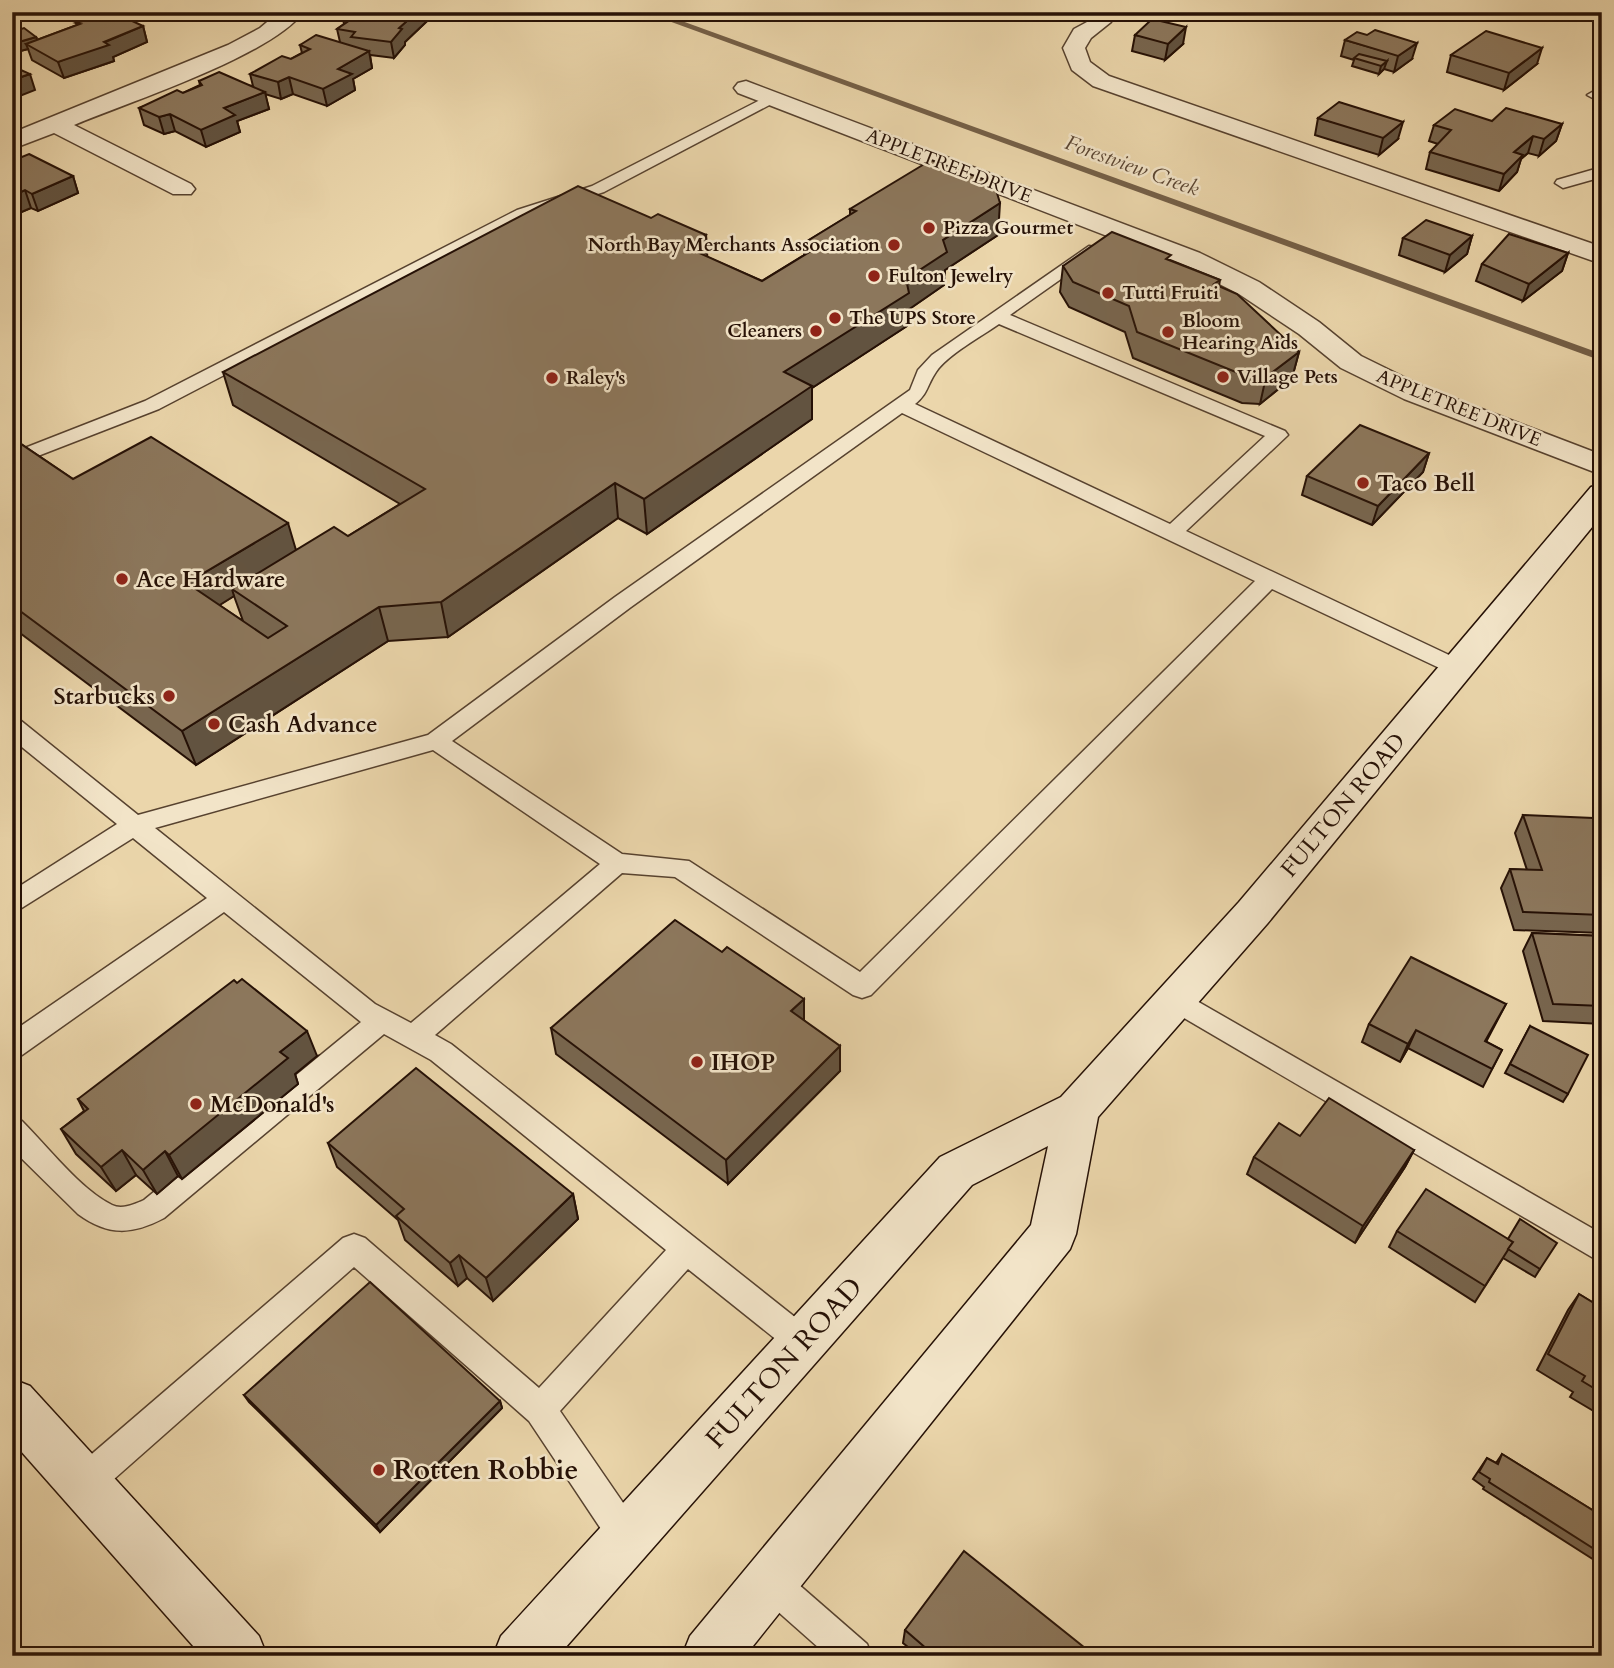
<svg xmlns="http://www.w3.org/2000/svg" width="1614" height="1668" viewBox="0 0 1614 1668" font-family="Cardo,serif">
  <rect width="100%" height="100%" fill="#ebd6ab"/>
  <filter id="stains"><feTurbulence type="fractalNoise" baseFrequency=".00286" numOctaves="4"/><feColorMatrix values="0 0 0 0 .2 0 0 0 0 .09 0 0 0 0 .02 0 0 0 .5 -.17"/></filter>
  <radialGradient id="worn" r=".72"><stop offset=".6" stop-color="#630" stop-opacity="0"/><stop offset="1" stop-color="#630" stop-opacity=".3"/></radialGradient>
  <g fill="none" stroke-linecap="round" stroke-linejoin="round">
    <!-- stream -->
    <path fill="#745f47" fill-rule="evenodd" d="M644 12H657L1602 354V361Z"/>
    <!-- lane casing -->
    <g stroke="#57422f" stroke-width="3">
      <g id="lane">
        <path d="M1594 91 1602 93V103L1587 95Z"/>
        <path d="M772 94 777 95V101L604 192 529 216 159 409 12 466V453L145 401 517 210 592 186Z"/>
        <path d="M1602 167V177L1563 188 1555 183 1557 180Z"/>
        <path d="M1089 246 1095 247 1097 251 1095 255 1010 315 1285 431 1288 435 1186 531 1466 663 1469 668 1466 673H1450L1272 589 871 995 862 998 853 995 675 877 622 873 435 1035 451 1044 815 1333 820 1343 815 1353 804 1358 793 1353 688 1269 560 1411 639 1526 644 1538 639 1550 627 1555 615 1550 529 1421 354 1267 96 1495 84 1499 72 1495 68 1483 72 1471 343 1238 354 1234 365 1238 539 1388 666 1250 431 1060 384 1034 164 1218C132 1235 108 1236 78 1214L12 1149V1118L22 1121C47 1146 81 1190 112 1205 122 1210 135 1204 144 1200L361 1022 224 912 22 1055 12 1058V1032L207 898 133 838 12 914V891L117 824 12 739V718L20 720 138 815 428 735 615 597 910 390 918 370 932 355ZM999 324 1265 436 1170 524 915 404C928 394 927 385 936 372 947 355 982 336 999 324ZM902 413 1255 581 860 972 689 861 622 854 452 741 631 607ZM433 750 600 864 411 1023 375 1004 155 828Z"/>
        <path d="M1176 989 1602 1234V1263L1167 1008 1163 1000 1167 992Z"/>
        <path d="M770 1565 782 1570 867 1644 872 1656H828L758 1594 753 1582 758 1570Z"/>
      </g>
    </g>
    <!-- street casing -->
    <g stroke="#57422f" stroke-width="3">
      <g id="street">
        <path d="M279 12H303C273 55 127 103 74 125L191 184 195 189 191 194H173L54 133 12 149V133L228 45 260 28Z"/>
        <path d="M1579 12H1602V22L1582 17Z"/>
        <path d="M1100 15 1111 22 1091 38 1085 48 1090 62 1109 76 1602 247V264L1093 86 1072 70 1063 48 1074 29Z"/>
        <path d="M746 81 1200 253 1259 282 1319 322 1361 356 1424 387 1602 455V475L1404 399 1341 368 1299 334 1239 294 1182 265 738 93 734 88 738 83Z"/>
      </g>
    </g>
    <!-- secondary casing -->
    <g stroke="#261106" stroke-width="3">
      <g id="secondary">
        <path d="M1602 484V515L1267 924 1098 1117 1076 1234 1070 1249 745 1656H682L690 1636 1031 1225 1048 1146 972 1185 558 1656H493L501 1636 940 1157 1061 1097 1239 902 1591 487Z"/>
        <path d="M12 1379 30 1386 259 1636 267 1656H202L12 1441Z"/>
      </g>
    </g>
    <!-- lane -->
    <use href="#lane" fill="#f2e4c8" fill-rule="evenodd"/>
    <!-- street -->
    <use href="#street" fill="#f2e4c8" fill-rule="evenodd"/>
    <!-- secondary -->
    <use href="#secondary" fill="#f2e4c8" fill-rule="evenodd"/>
  </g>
  <!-- wall -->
  <g fill="#78664f" stroke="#261106" stroke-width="2" fill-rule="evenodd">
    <path d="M342 12H426L427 21 405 42V45L394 58 370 55 372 68 353 79 355 90 327 106 293 94 281 99 265 94 269 109 237 121 240 132 206 147 175 131 164 134 144 125 139 108 183 93 200 85 199 81 253 86 250 74 291 59 302 53 300 45 340 42 337 29 344 24Z"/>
    <path d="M76 23 143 26 147 42 113 57 114 61 64 78 32 60 28 49 12 53V32L36 37 37 40 77 25Z"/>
    <path d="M1135 35 1183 44 1165 60 1132 51Z"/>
    <path d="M1345 40 1412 59 1394 72 1384 69 1379 74 1352 66 1354 60 1341 56Z"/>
    <path d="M1451 55 1537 64 1504 90 1447 72Z"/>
    <path d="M1318 118 1398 139 1379 155 1315 135Z"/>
    <path d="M1492 121 1562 124 1556 141 1539 156 1528 153 1521 159 1517 172 1499 191 1426 169 1430 152 1438 144 1429 141 1434 125Z"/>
    <path d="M12 161 73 176 78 193 38 211 31 208 12 216Z"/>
    <path d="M850 209 998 235 945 270 944 285 908 310 907 326 812 388V419L647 534 618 518 448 637 388 641 196 765 12 627V438L73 479 296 550 348 536 400 504 233 405 223 372 651 218 706 235 707 257 762 281 804 255V243L850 215ZM234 596 243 621 219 605Z"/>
    <path d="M1472 236 1467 254 1445 272 1399 255 1403 238Z"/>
    <path d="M1568 253 1562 271 1523 301 1476 281 1482 264Z"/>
    <path d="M1170 260 1220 280 1219 286 1299 352 1292 378 1260 404 1242 403 1133 358 1125 332 1069 307 1060 292 1063 266Z"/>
    <path d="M1429 453 1423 472 1372 525 1302 495 1307 476Z"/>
    <path d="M1602 707V745L1593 726Z"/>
    <path d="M1523 815 1602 841V933L1514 930 1501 888 1510 869 1527 870 1515 833Z"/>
    <path d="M1532 933 1602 936V1024L1543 1021 1523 951Z"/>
    <path d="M1506 1004 1486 1042 1502 1050 1483 1087 1408 1048 1400 1062 1362 1042 1369 1024Z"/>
    <path d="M804 1020 840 1071 728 1184 556 1054 551 1028Z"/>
    <path d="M1530 1026 1568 1094 1563 1102 1505 1073Z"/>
    <path d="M317 1056 295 1074 298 1084 182 1179 178 1176 157 1194 136 1175 116 1191 76 1154 61 1129 84 1111 78 1099Z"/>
    <path d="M328 1143 573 1194 578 1219 493 1301 467 1278 458 1286 405 1240 398 1220 337 1167Z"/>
    <path d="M1414 1150 1405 1167 1355 1243 1247 1174 1254 1157Z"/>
    <path d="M1397 1231 1508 1239 1540 1269 1535 1277 1503 1258 1475 1302 1389 1247Z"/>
    <path d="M1579 1294 1602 1308V1416L1570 1397 1573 1392 1537 1370 1568 1310Z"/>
    <path d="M244 1395 500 1401 502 1408 380 1532 249 1402Z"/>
    <path d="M1502 1454 1602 1516V1565L1483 1489 1484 1487 1473 1479 1487 1458 1496 1463Z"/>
    <path d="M905 1630 1095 1656H919L903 1643Z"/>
  </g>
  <!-- shaded-wall -->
  <g fill="#625340" stroke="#261106" stroke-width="2">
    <path d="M417 12H426L427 21 405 42V45L394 58 391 42 399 28Z"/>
    <path d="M143 26 147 42 113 57 114 61 64 78 58 62Z"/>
    <path d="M1186 27 1183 44 1165 60 1168 44Z"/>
    <path d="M36 37 39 45 26 44 28 49 13 53 12 44Z"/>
    <path d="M1417 43 1412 59 1394 72 1398 56Z"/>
    <path d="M1542 48 1537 64 1504 90 1509 73Z"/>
    <path d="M369 51 372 68 353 79 355 90 327 106 323 89 338 69Z"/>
    <path d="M1387 61 1384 69 1379 74 1381 66Z"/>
    <path d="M30 74 35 90 12 99V80Z"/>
    <path d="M289 77 293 94 281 99 278 82Z"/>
    <path d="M265 92 269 109 237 121 240 132 206 147 201 130 224 108Z"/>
    <path d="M170 114 175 131 164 134 159 117Z"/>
    <path d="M1403 122 1398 139 1379 155 1383 138Z"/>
    <path d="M1562 124 1556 141 1539 156 1544 139Z"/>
    <path d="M1533 136 1528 153 1521 159 1517 172 1499 191 1504 174 1514 152Z"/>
    <path d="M73 176 78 193 38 211 32 194Z"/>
    <path d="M25 190 31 208 12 216V196Z"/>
    <path d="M1000 203 998 235 945 270 944 285 908 310 907 326 812 388V419L647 534 644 499 784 372 906 279 943 240Z"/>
    <path d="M706 235 708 268 686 247Z"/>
    <path d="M1472 236 1467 254 1445 272 1450 255Z"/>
    <path d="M1568 253 1562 271 1523 301 1529 284Z"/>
    <path d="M1299 352 1292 378 1260 404 1266 377Z"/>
    <path d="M1429 453 1423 472 1372 525 1378 506Z"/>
    <path d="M615 483 618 518 448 637 441 602Z"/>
    <path d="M288 523 298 557 232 589 234 596 199 618 187 583Z"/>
    <path d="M379 607 388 641 196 765 182 731Z"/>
    <path d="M804 999V1025L791 1011Z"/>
    <path d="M1416 1030 1408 1048 1400 1062 1408 1044Z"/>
    <path d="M307 1031 317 1056 295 1074 298 1084 182 1179 169 1155 280 1052Z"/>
    <path d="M840 1046V1071L728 1184 726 1160Z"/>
    <path d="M122 1150 136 1175 116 1191 101 1167Z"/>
    <path d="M1414 1150 1405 1167 1355 1243 1363 1226Z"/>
    <path d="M165 1151 178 1176 157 1194 143 1170Z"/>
    <path d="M573 1194 578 1219 493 1301 486 1278Z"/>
    <path d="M459 1255 467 1278 458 1286 450 1263Z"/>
    <path d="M500 1401 502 1408 380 1532 376 1525Z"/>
  </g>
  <!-- building -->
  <g fill="#8c775c" stroke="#261106" stroke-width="2">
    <path d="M113 12 143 26 104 42 109 45 58 62 26 44 80 24 76 23Z"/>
    <path d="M350 12H417L399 28 402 29 391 42 351 37 355 32 337 29 359 14Z"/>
    <path d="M1152 19 1186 27 1168 44 1135 35Z"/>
    <path d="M24 28 36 37 12 44V32Z"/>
    <path d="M1375 30 1417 43 1398 56 1345 40 1357 32 1367 35Z"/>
    <path d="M1486 31 1542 48 1509 73 1451 55Z"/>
    <path d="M316 35 369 51 338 69 352 74 323 89 289 77 278 82 250 74 282 56 291 59 310 49 300 45Z"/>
    <path d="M1359 54 1387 61 1381 66 1354 58Z"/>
    <path d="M12 66 30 74 12 80Z"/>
    <path d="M219 72 265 92 224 108 235 115 201 130 170 114 159 117 139 108 177 90 183 93 202 85 199 81Z"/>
    <path d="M1339 102 1403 122 1383 138 1318 118Z"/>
    <path d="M1506 108 1562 124 1544 139 1533 136 1514 152 1523 155 1504 174 1430 152 1451 130 1434 125 1455 109 1492 121Z"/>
    <path d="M29 154 73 176 32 194 25 190 12 196V161Z"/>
    <path d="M931 160 994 183 1000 203 943 240 947 252 906 279 909 293 784 372 812 386 644 499 615 483 441 602 379 607 182 731 12 605V438L73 479 151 437 288 523 187 583 268 638 287 626 232 589 334 527 348 536 425 489 223 372 578 186 651 218 658 214 706 235 686 247 762 281 816 248 804 243 856 211 850 209Z"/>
    <path d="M1426 220 1472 236 1450 255 1403 238Z"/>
    <path d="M1112 232 1171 255 1166 259 1220 280 1214 284 1237 294 1299 352 1266 377H1248L1137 332 1129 306 1073 282 1063 266Z"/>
    <path d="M1509 234 1568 253 1529 284 1482 264Z"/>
    <path d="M1360 425 1429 453 1378 506 1307 476Z"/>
    <path d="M1523 815 1593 818 1602 841V915L1523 912 1510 869 1542 870Z"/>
    <path d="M675 920 722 952 727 947 804 999 791 1011 840 1046 726 1160 551 1028Z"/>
    <path d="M1532 933 1602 936V1006L1553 1004Z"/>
    <path d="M1411 957 1506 1004 1485 1041 1502 1050 1492 1069 1416 1030 1408 1044 1369 1024Z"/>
    <path d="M242 979 307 1031 280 1052 288 1058 169 1155 165 1151 143 1170 122 1150 101 1167 61 1129 88 1109 78 1099 234 980 237 983Z"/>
    <path d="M1530 1026 1588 1055 1568 1094 1510 1064Z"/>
    <path d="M416 1068 573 1194 486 1278 459 1255 450 1263 396 1216 404 1209 328 1143Z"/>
    <path d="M1329 1098 1414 1150 1363 1226 1254 1157 1279 1123 1300 1136Z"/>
    <path d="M1426 1189 1513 1242 1485 1286 1397 1231Z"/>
    <path d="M1520 1219 1557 1243 1540 1269 1508 1249 1513 1242 1508 1239Z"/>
    <path d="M370 1282 500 1401 376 1525 244 1395Z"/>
    <path d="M1579 1294 1602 1308V1393L1582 1381 1585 1376 1548 1354Z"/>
    <path d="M1502 1454 1602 1516V1554L1489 1482 1490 1479 1479 1472 1487 1458 1498 1464Z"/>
    <path d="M964 1551 1095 1656H935L905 1630Z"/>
  </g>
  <!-- markers -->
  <g fill="#8f2418" stroke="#f2e4c8" stroke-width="2.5">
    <circle cx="929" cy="228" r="7"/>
    <circle cx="894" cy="245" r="7"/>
    <circle cx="874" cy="276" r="7"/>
    <circle cx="1108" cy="293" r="7"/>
    <circle cx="835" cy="318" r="7"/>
    <circle cx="816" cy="331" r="7"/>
    <circle cx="1168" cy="332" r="7"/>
    <circle cx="1223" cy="377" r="7"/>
    <circle cx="552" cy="378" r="7"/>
    <circle cx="1363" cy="483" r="7"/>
    <circle cx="122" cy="579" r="7"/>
    <circle cx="169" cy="696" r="7"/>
    <circle cx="214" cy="724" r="7"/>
    <circle cx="697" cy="1062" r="7"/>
    <circle cx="196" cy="1104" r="7"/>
    <circle cx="379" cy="1470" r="7"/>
  </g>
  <g text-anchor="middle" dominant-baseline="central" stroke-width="5" stroke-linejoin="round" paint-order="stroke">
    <!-- far-street labels -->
    <g font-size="19" fill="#261106" stroke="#f2e4c8">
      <text transform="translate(949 166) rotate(21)">APPLETREE DRIVE</text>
      <text transform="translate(1459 408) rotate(22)">APPLETREE DRIVE</text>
    </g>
    <!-- far-poi labels -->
    <g font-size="19" font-weight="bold" fill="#261106" stroke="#f2e4c8" text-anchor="start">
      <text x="943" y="228">Pizza Gourmet</text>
      <text x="880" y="245" text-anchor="end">North Bay Merchants Association</text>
      <text x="888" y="276">Fulton Jewelry</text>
      <text x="1122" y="293">Tutti Fruiti</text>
      <text x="849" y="318">The UPS Store</text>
      <text x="1182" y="321">Bloom<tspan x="1182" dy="22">Hearing Aids</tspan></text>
      <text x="802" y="331" text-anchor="end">Cleaners</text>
      <text x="1237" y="377">Village Pets</text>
      <text x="566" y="378">Raley's</text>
    </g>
    <!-- far-water labels -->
    <g font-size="21" font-style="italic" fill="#5a4532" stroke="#f2e4c8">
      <text transform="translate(1132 166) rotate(20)">Forestview Creek</text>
    </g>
    <!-- poi labels -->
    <g font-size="23" font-weight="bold" fill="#261106" stroke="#f2e4c8" text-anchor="start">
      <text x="1377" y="483">Taco Bell</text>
      <text x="136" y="579">Ace Hardware</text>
      <text x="155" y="696" text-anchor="end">Starbucks</text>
      <text x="228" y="724">Cash Advance</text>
      <text x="711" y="1062">IHOP</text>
      <text x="210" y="1104">McDonald's</text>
    </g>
    <!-- street labels -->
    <g font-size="23" fill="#261106" stroke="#f2e4c8">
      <text transform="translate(1343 805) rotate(-50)">FULTON ROAD</text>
    </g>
    <!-- near-street labels -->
    <g font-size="28" fill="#261106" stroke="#f2e4c8">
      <text transform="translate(784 1363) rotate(-48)">FULTON ROAD</text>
    </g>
    <!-- near-poi labels -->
    <g font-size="28" font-weight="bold" fill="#261106" stroke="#f2e4c8" text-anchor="start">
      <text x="393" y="1470">Rotten Robbie</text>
    </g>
  </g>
  <!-- margin -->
  <rect width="1614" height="1668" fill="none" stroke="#ebd6ab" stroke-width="42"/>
  <rect x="14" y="14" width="1586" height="1640" fill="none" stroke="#261106" stroke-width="3.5"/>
  <rect x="21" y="21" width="1572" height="1626" fill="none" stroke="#261106" stroke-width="2"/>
  <rect width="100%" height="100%" filter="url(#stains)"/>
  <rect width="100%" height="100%" fill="url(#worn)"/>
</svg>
